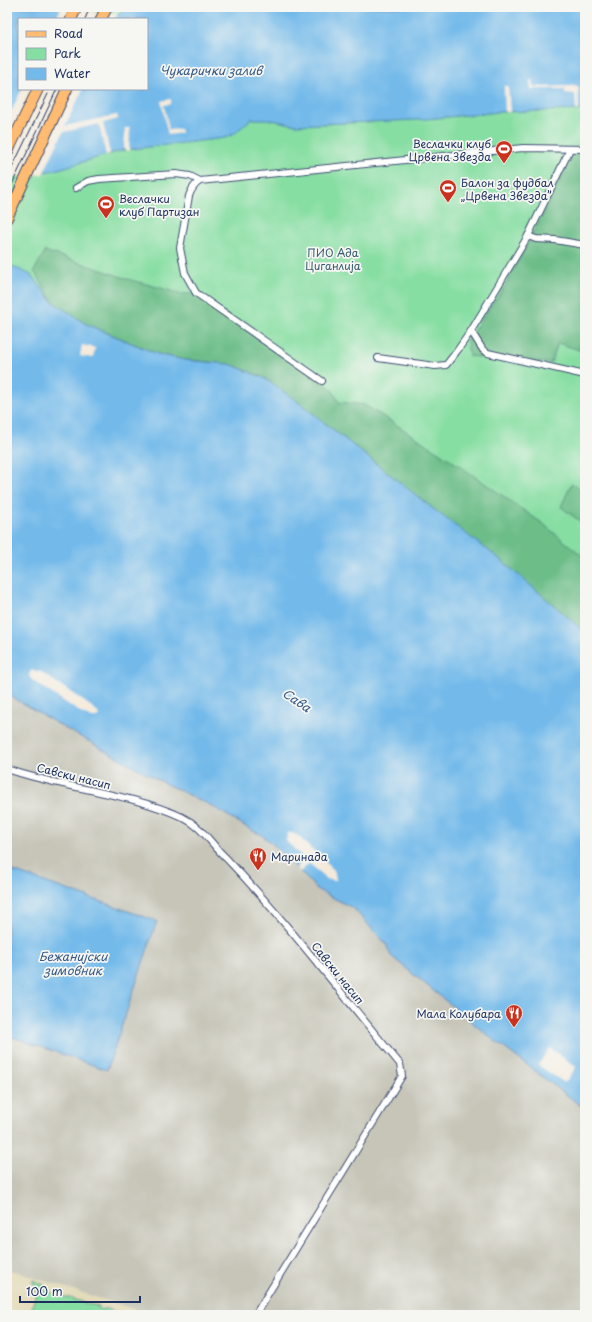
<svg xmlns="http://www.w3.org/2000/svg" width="592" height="1322" viewBox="0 0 592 1322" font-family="'Playpen Sans',sans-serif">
  <rect width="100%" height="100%" fill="#f6f6f2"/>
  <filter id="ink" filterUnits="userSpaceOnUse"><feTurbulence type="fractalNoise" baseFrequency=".025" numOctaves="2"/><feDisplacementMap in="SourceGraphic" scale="8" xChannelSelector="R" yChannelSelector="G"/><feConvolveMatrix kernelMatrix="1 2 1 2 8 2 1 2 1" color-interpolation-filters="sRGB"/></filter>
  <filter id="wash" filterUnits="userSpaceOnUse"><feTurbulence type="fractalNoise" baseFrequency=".012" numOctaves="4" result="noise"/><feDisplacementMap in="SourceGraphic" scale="16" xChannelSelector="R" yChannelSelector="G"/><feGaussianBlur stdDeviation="0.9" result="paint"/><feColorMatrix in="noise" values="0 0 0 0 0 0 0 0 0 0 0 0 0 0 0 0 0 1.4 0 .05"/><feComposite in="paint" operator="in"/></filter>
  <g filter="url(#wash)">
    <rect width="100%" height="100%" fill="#f5eada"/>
    <!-- built -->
    <path fill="#e3dbba" d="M7 1269 130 1308 152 1315H7Z"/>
    <!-- industrial -->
    <path fill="#c6c5b8" d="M7 694 61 726 164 783 212 806 251 830 262 835 276 847 315 887 321 892 353 908 386 944 391 956 490 1037 585 1109V1315H152L7 1269V1035L107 1070 157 921 7 869Z"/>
    <!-- green -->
    <g fill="#86dea2" stroke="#508680" fill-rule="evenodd">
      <path d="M7 7H585V731L7 346ZM19 19H147V89H19Z"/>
      <path d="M33 1280 44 1285 43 1290 99 1307V1309L103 1310 104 1308 126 1315H32C30 1306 37 1297 37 1287L33 1283Z"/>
    </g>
    <!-- forest -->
    <g fill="#6cbd88" stroke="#447673">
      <path d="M575 149H585V352L558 343 551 363 503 360 469 356 467 340 505 286 526 247Z"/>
      <path d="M45 251 131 280 183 294 196 293 331 388 339 402 364 405 381 415 451 460 542 523 585 558V632L383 469 297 401 264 378 230 364 185 360 158 354 86 324 53 302 34 271Z"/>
      <path d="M571 484 585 490V525L561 507Z"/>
    </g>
    <!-- water -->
    <g fill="#73baea" stroke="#4774a4" fill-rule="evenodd">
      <path d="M7 7H77L95 15 106 17 120 14 131 7H585V110L499 112 416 120 296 125 267 119H251L234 134 225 138 124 150 55 170 37 173 7 176ZM19 19H147V89H19Z"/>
      <path d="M7 264 31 275 53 302 86 324 158 354 185 360 230 364 264 378 297 401 436 511 501 560 585 632V1109L490 1037 391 956 386 944 353 908 318 890 276 847 262 835 251 830 212 806 164 783 61 726 7 694Z"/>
      <path d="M7 869 157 921 107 1070 7 1035Z"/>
    </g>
    <!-- pier -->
    <g fill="#f5eada">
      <path d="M61 7H82L96 13 106 15 118 12 115 19H56Z"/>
      <path d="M530 80H533L534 87 578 86 579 110H576L575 94 565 93V89H531Z"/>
      <path d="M504 86H508L510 112H505Z"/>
      <path d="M22 89H83L65 126 117 115 118 119 103 123 110 154 106 155 99 124 63 132 43 174 7 178V120Z"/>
      <path d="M171 99V104L164 105 169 130 180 129 181 133 168 135 161 101Z"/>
      <path d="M125 128H130L129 151 124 150Z"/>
      <path d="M82 345 95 348 93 358 80 356Z"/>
      <path d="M33 670 41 672 92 707 98 713 99 716 97 718H92L83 714 33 681 29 676 30 672Z"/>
      <path d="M288 833H292L298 836 334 870 336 880 334 881 327 879 309 863 300 872 296 868 305 859 287 842 286 840Z"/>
      <path d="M550 1048 576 1067 565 1083 538 1065Z"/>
    </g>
  </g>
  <g filter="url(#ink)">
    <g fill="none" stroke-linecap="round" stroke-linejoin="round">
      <!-- minor casing -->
      <g stroke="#3c4b71" stroke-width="8">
        <g id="minor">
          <path d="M76 188 88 181 99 179 176 174 190 176 200 181"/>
          <path d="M528 236 570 149"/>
          <path d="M471 331 483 350 488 353 585 375"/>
          <path d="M378 358 435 366 446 365 457 351 471 331 528 236 536 239 555 240 585 245"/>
          <path d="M322 381 196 293 185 273 180 248 189 196C191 190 194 185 200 181L523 148 585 149"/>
          <path d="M7 769C64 789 127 792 182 817 203 827 210 843 226 858 288 923 342 995 400 1064L402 1076 255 1315"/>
        </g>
      </g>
      <!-- primary casing -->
      <g stroke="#3c4b71" stroke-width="12">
        <g id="primary">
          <path d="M71 19 77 7"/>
          <path d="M101 19 107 7"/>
          <path d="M7 153 38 89"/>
          <path d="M7 218 67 89"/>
        </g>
      </g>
      <!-- minor -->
      <use href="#minor" stroke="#fff" stroke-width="6"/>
      <!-- primary -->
      <use href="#primary" stroke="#ffbb71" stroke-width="10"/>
      <!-- tram -->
      <g stroke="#1b2f5e" stroke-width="1">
        <path d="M85 19 90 7"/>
        <path d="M7 178 48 94"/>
        <path d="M7 195 57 89"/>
      </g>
    </g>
  </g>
  <!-- icons -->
  <defs>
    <g id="stadium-pin" transform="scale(0.9)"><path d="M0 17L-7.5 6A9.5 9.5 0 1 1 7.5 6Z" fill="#c8321e" stroke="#f6f6f2"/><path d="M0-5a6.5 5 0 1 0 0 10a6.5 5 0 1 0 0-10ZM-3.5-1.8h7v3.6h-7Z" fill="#fff"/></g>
    <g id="restaurant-pin" transform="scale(0.9)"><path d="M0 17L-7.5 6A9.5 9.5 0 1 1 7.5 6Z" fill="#c8321e" stroke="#f6f6f2"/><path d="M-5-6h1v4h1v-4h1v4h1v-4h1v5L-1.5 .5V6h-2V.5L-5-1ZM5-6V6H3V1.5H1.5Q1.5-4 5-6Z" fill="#fff"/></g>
  </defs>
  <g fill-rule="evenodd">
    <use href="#stadium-pin" x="504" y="149"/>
    <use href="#stadium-pin" x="448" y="188"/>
    <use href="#stadium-pin" x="106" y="204"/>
    <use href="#restaurant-pin" x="258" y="856"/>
    <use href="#restaurant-pin" x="514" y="1013"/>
  </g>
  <g text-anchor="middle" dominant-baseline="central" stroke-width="3.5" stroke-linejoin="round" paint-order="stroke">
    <!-- poi labels -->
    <g font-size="11" fill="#1b2f5e" stroke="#f6f6f2" text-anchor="start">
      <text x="491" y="143" text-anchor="end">Веслачки клуб<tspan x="491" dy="13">Црвена Звезда</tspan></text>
      <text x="461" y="182">Балон за фудбал<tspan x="461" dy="13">„Црвена Звезда”</tspan></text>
      <text x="119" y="198">Веслачки<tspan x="119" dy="13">клуб Партизан</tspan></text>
      <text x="271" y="856">Маринада</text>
      <text x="501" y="1013" text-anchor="end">Мала Колубара</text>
    </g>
    <!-- park labels -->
    <g font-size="11" fill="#365b6f" stroke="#f6f6f2">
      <text x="333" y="252">ПИО Ада<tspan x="333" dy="13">Циганлија</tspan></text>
    </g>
    <!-- street labels -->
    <g font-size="11" fill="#1b2f5e" stroke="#f6f6f2">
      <text transform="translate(74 776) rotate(14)">Савски насип</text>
      <text transform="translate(338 973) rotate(51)">Савски насип</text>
    </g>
    <!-- water labels -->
    <g font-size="12" font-style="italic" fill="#355988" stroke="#f6f6f2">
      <text x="211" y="70">Чукарички залив</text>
      <text transform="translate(297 700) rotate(34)">Сава</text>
      <text x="73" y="956">Бежанијски<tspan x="73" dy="14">зимовник</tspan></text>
    </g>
  </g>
  <!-- margin -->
  <rect width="592" height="1322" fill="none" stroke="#f6f6f2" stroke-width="24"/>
  <!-- legend -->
  <rect x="18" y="18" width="130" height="72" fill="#f6f6f2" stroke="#9ea6b7"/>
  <rect x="26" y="31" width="20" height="6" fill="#ffbb71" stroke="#9ea6b7"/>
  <text x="54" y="38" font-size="12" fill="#1b2f5e">Road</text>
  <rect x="26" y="48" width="20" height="12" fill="#86dea2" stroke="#9ea6b7"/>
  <text x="54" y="58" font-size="12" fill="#1b2f5e">Park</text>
  <rect x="26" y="68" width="20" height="12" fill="#73baea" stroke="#9ea6b7"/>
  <text x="54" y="78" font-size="12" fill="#1b2f5e">Water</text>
  <!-- scale -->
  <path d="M20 1296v6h120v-6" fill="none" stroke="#1b2f5e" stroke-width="2"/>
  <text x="26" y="1296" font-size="12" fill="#1b2f5e" stroke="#f6f6f2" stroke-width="3" paint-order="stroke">100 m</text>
</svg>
